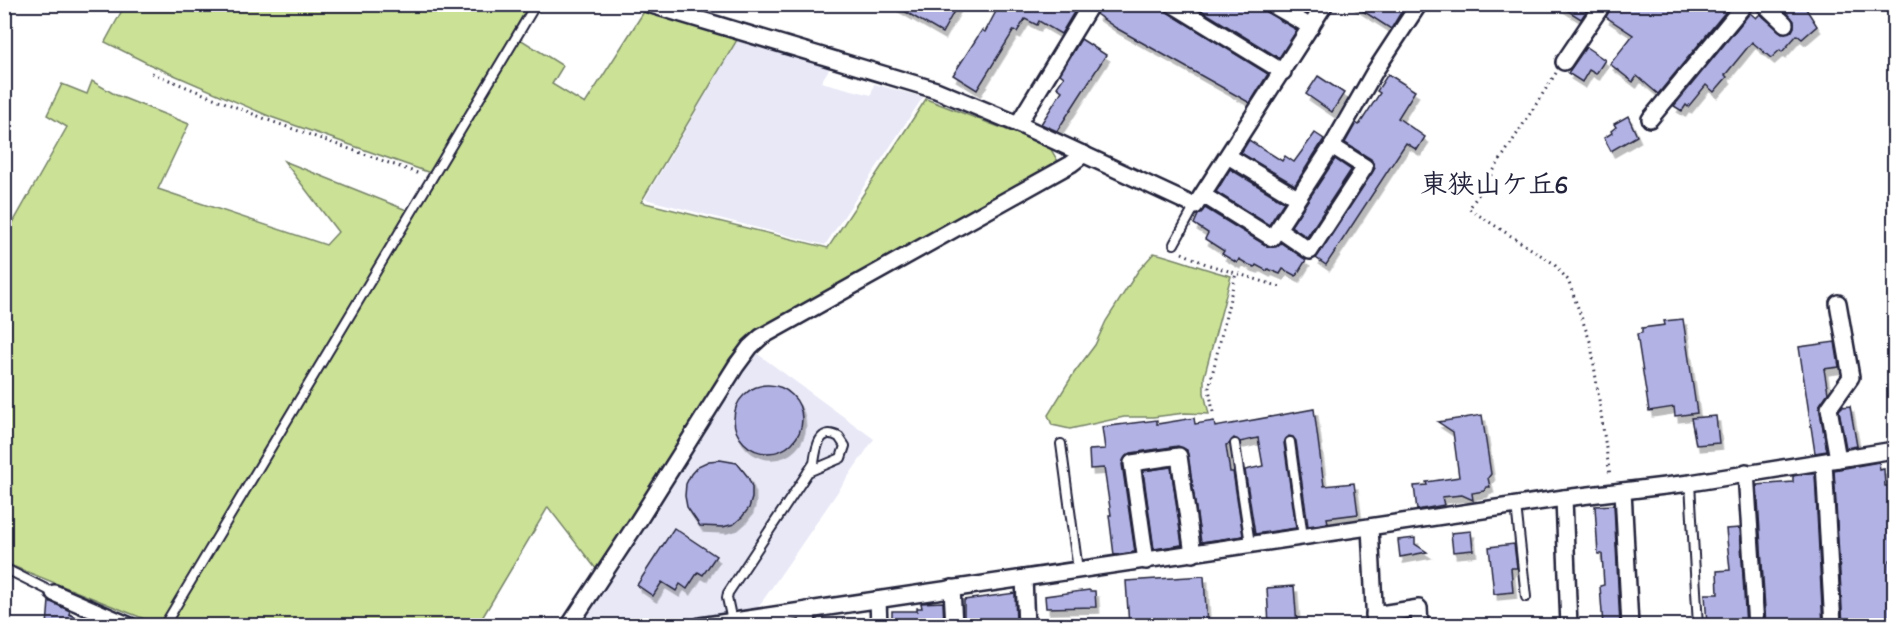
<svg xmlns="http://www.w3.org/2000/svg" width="1899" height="630" viewBox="0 0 1899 630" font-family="'Indie Flower','Klee One',sans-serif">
  <defs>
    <filter id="shadow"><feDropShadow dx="3.5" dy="6" stdDeviation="0" flood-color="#0004"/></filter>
  </defs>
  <rect width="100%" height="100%" fill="#fff"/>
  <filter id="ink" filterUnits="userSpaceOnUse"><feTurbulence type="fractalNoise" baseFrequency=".0167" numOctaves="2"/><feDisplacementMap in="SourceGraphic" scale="12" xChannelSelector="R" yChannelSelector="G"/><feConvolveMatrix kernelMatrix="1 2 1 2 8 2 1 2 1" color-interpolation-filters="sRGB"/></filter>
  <g filter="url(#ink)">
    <!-- built -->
    <g fill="#e8e8f7">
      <path d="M738 40 831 66 821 82 871 95 874 84 923 97 825 245 645 199Z"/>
      <path d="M755 352 874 439 757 609 641 625 575 626Z"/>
    </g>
    <!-- green -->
    <g fill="#cae196" stroke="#768268" stroke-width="1.5">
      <path d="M125 5H529L512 34 563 66 552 84 585 104 645 10 737 40 641 202 828 248 926 99 1049 146 1059 163 1042 174 753 332 730 358 600 574 548 507 478 625 183 626 165 615 157 624 5 563V237L67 127 47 115 62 84 87 94 92 81 116 95 189 124 158 189 326 245 338 232 284 161 404 209 415 215 439 176 271 117 151 65 105 42Z"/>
      <path d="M1154 253C1180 259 1205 270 1231 276L1204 377V393L1209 414 1185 413 1153 417H1124L1070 429 1052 425 1048 415 1074 373 1095 345 1106 321 1138 271Z"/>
    </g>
    <!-- building -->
    <g fill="#b2b2e4" stroke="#22223b" stroke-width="1.5" filter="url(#shadow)">
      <path d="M892 4H958L942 33Z"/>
      <path d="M1000 4H1079L1061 34 1039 21 1037 25 1025 19 1017 32 1014 30 977 90 953 75 982 30 985 32Z"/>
      <path d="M1101 4H1162L1167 12 1268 74 1250 103 1116 28 1096 14Z"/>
      <path d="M1191 4H1261L1266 12 1297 30 1279 58Z"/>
      <path d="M1352 4H1406L1391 29Z"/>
      <path d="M1557 4H1584L1589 7 1581 19Z"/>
      <path d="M1613 4H1732L1658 94 1637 76 1633 82 1610 64 1633 35 1606 17Z"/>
      <path d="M1779 4H1803L1817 26 1802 39 1797 35 1782 52 1780 50 1771 58 1752 42 1725 75 1727 77 1714 92 1706 85 1688 107 1686 105 1682 111 1674 106 1750 13 1756 18 1760 14 1782 33 1792 31 1794 27V21Z"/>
      <path d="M1081 39 1106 55 1057 131 1041 124 1062 91 1057 87 1064 77 1060 74Z"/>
      <path d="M1586 47 1605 60 1596 74 1589 70 1582 82 1568 73Z"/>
      <path d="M1388 74 1415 91 1398 118 1425 137 1417 150 1406 143 1326 265 1316 258 1375 168 1371 159 1345 143 1356 123 1359 125 1380 93 1377 91Z"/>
      <path d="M1318 76 1344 93 1332 112 1306 94Z"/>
      <path d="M1628 116 1637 136 1611 151 1604 138 1612 133 1611 131 1616 127 1614 124Z"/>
      <path d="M1315 133 1324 139 1295 185 1241 153 1249 140 1282 161 1285 156 1294 162Z"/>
      <path d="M1335 159 1351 170 1307 237 1291 226Z"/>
      <path d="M1230 169 1284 202 1269 225 1216 192Z"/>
      <path d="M1205 208 1267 246 1276 247 1281 243 1306 260 1296 276 1283 269 1280 274 1268 269 1267 271 1256 265 1255 267 1249 265 1239 259 1237 263 1222 254 1224 251 1205 239 1208 233 1194 224 1198 215Z"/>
      <path d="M1683 319 1697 413 1675 416 1674 407 1649 411 1637 334 1642 333V328L1665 325 1664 321Z"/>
      <path d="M1835 342 1839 367 1824 369 1828 393 1819 406 1827 451 1815 453 1799 347Z"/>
      <circle cx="768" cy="419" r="34"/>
      <path d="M1850 406 1857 446 1846 448 1839 410 1842 407Z"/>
      <path d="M1314 409 1324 486 1354 483 1358 514 1327 518 1328 523 1308 526 1296 441 1293 437 1289 436 1284 443 1296 528 1255 534 1245 470 1263 466 1258 438 1240 442 1234 438 1229 444 1226 445 1230 472H1233L1243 536 1201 542 1187 450 1178 446 1131 453 1126 456 1122 464 1135 552 1114 555 1109 515H1111L1104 468 1090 469 1089 450 1105 449 1102 427 1157 420V424L1194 418 1195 424 1214 421 1215 427Z"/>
      <path d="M1482 415 1491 474 1488 478 1490 487H1486L1484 491 1472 493 1473 500 1462 495 1442 497 1444 505 1417 510 1414 486 1427 485 1426 482 1459 477 1453 432 1438 422Z"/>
      <path d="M1716 416 1719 443 1696 445 1691 418Z"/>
      <path d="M720 460 737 463 748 477 752 487V498L749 508 742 517 734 524 723 527 700 526 687 507 685 496 686 484 691 474 698 466 709 461Z"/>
      <path d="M1879 462 1880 470 1884 469 1885 486H1889L1891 506 1894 559 1890 560 1892 587H1894V624L1843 626 1834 470Z"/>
      <path d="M1171 467 1182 545 1154 549 1143 471Z"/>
      <path d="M1804 474H1815L1823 626H1788V624L1766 625 1757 485 1793 482V476Z"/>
      <path d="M1614 505 1620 626H1603L1600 586 1604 585 1602 554H1598L1595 506Z"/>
      <path d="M674 528 716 556 703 575 698 572 687 589 680 584 676 591 662 582 653 596 637 585Z"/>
      <path d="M1740 528 1746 626H1707L1705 594H1718L1717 571 1730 570 1726 529Z"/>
      <path d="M1471 531 1473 550 1453 552 1451 533Z"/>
      <path d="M1415 538V544L1427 552 1400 557 1398 540Z"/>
      <path d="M1514 544 1517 568H1511L1513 592 1494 594 1489 547Z"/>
      <path d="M1204 576 1207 626H1129L1126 581Z"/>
      <path d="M1294 586 1297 626H1269L1267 588Z"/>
      <path d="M1089 590 1090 591H1095L1096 607 1046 608 1045 596Z"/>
      <path d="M1015 593 1016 626H964V600Z"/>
      <path d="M49 601 70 611 69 614 97 626H47Z"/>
      <path d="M943 602 944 626H892V611H917V608H922L921 603Z"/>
    </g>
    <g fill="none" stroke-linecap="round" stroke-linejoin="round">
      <!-- service casing -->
      <g stroke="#22223b" stroke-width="12">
        <g id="service">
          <path d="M1174 244 1195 206"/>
          <path d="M1290 442 1303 537"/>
          <path d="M1061 444 1078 570"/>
          <path d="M1235 444 1250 544"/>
          <path d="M1690 483 1698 626"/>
          <path d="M1516 505 1526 597"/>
          <path d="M4 568 54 593"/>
          <path d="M732 621 727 598 728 593 814 463C816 448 819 426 839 437L845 446 841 458 808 472"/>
          <path d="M164 626 536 4"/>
        </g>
      </g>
      <!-- minor casing -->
      <g stroke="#22223b" stroke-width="20">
        <g id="minor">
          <path d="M648 4 936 90 1018 124 1195 206 1325 4"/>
          <path d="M1172 4 1283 72"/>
          <path d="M1271 4 1311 27"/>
          <path d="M1764 4 1785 24"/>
          <path d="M1564 62 1603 4"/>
          <path d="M1650 119 1745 4"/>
          <path d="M1018 124 1091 4"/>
          <path d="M1228 156 1297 198"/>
          <path d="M1203 195 1272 238 1332 146 1375 71 1419 4"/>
          <path d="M1278 229 1310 251 1365 167 1332 146"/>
          <path d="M1838 459 1829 408 1851 377 1838 303"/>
          <path d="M1824 462 1833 626"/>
          <path d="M1746 472 1756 626"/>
          <path d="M1623 491 1630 626"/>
          <path d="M1564 498 1569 626"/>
          <path d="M1370 527 1375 626"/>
          <path d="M1146 561 1132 463 1179 456 1193 554"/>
          <path d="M1024 578 1026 626"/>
          <path d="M952 588 954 626"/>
          <path d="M54 593 130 626"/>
          <path d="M878 600 879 626"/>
          <path d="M807 610 808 626"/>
          <path d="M1374 615 1419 608 1420 626"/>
          <path d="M569 626 639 520 736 366 750 347 761 337 1071 164 1084 154"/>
          <path d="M700 626 1564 498 1690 483 1894 450"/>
        </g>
      </g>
      <!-- path -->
      <g stroke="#22223b" stroke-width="3" stroke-dasharray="1.5 4.5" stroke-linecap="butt">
        <path d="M152 73 268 120 420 174"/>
        <path d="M1556 73 1469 209 1553 263 1568 280 1591 344 1610 476"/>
        <path d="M1182 253 1206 264 1281 287"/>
        <path d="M1213 412 1209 388 1236 273"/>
      </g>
      <!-- service -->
      <use href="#service" stroke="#fff" stroke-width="8"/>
      <!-- minor -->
      <use href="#minor" stroke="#fff" stroke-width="15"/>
    </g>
  </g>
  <g text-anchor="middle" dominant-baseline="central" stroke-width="6" stroke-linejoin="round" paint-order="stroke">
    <!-- neighbourhood labels -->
    <g font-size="27" font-weight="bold" fill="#22223b" stroke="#fff">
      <text x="1494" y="186">東狭山ケ丘6</text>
    </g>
  </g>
  <!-- margin -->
  <rect width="1899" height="630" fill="none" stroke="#fff" stroke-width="24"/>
  <rect x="12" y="12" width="1875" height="606" fill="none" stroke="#22223b" stroke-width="2" filter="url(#ink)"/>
</svg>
